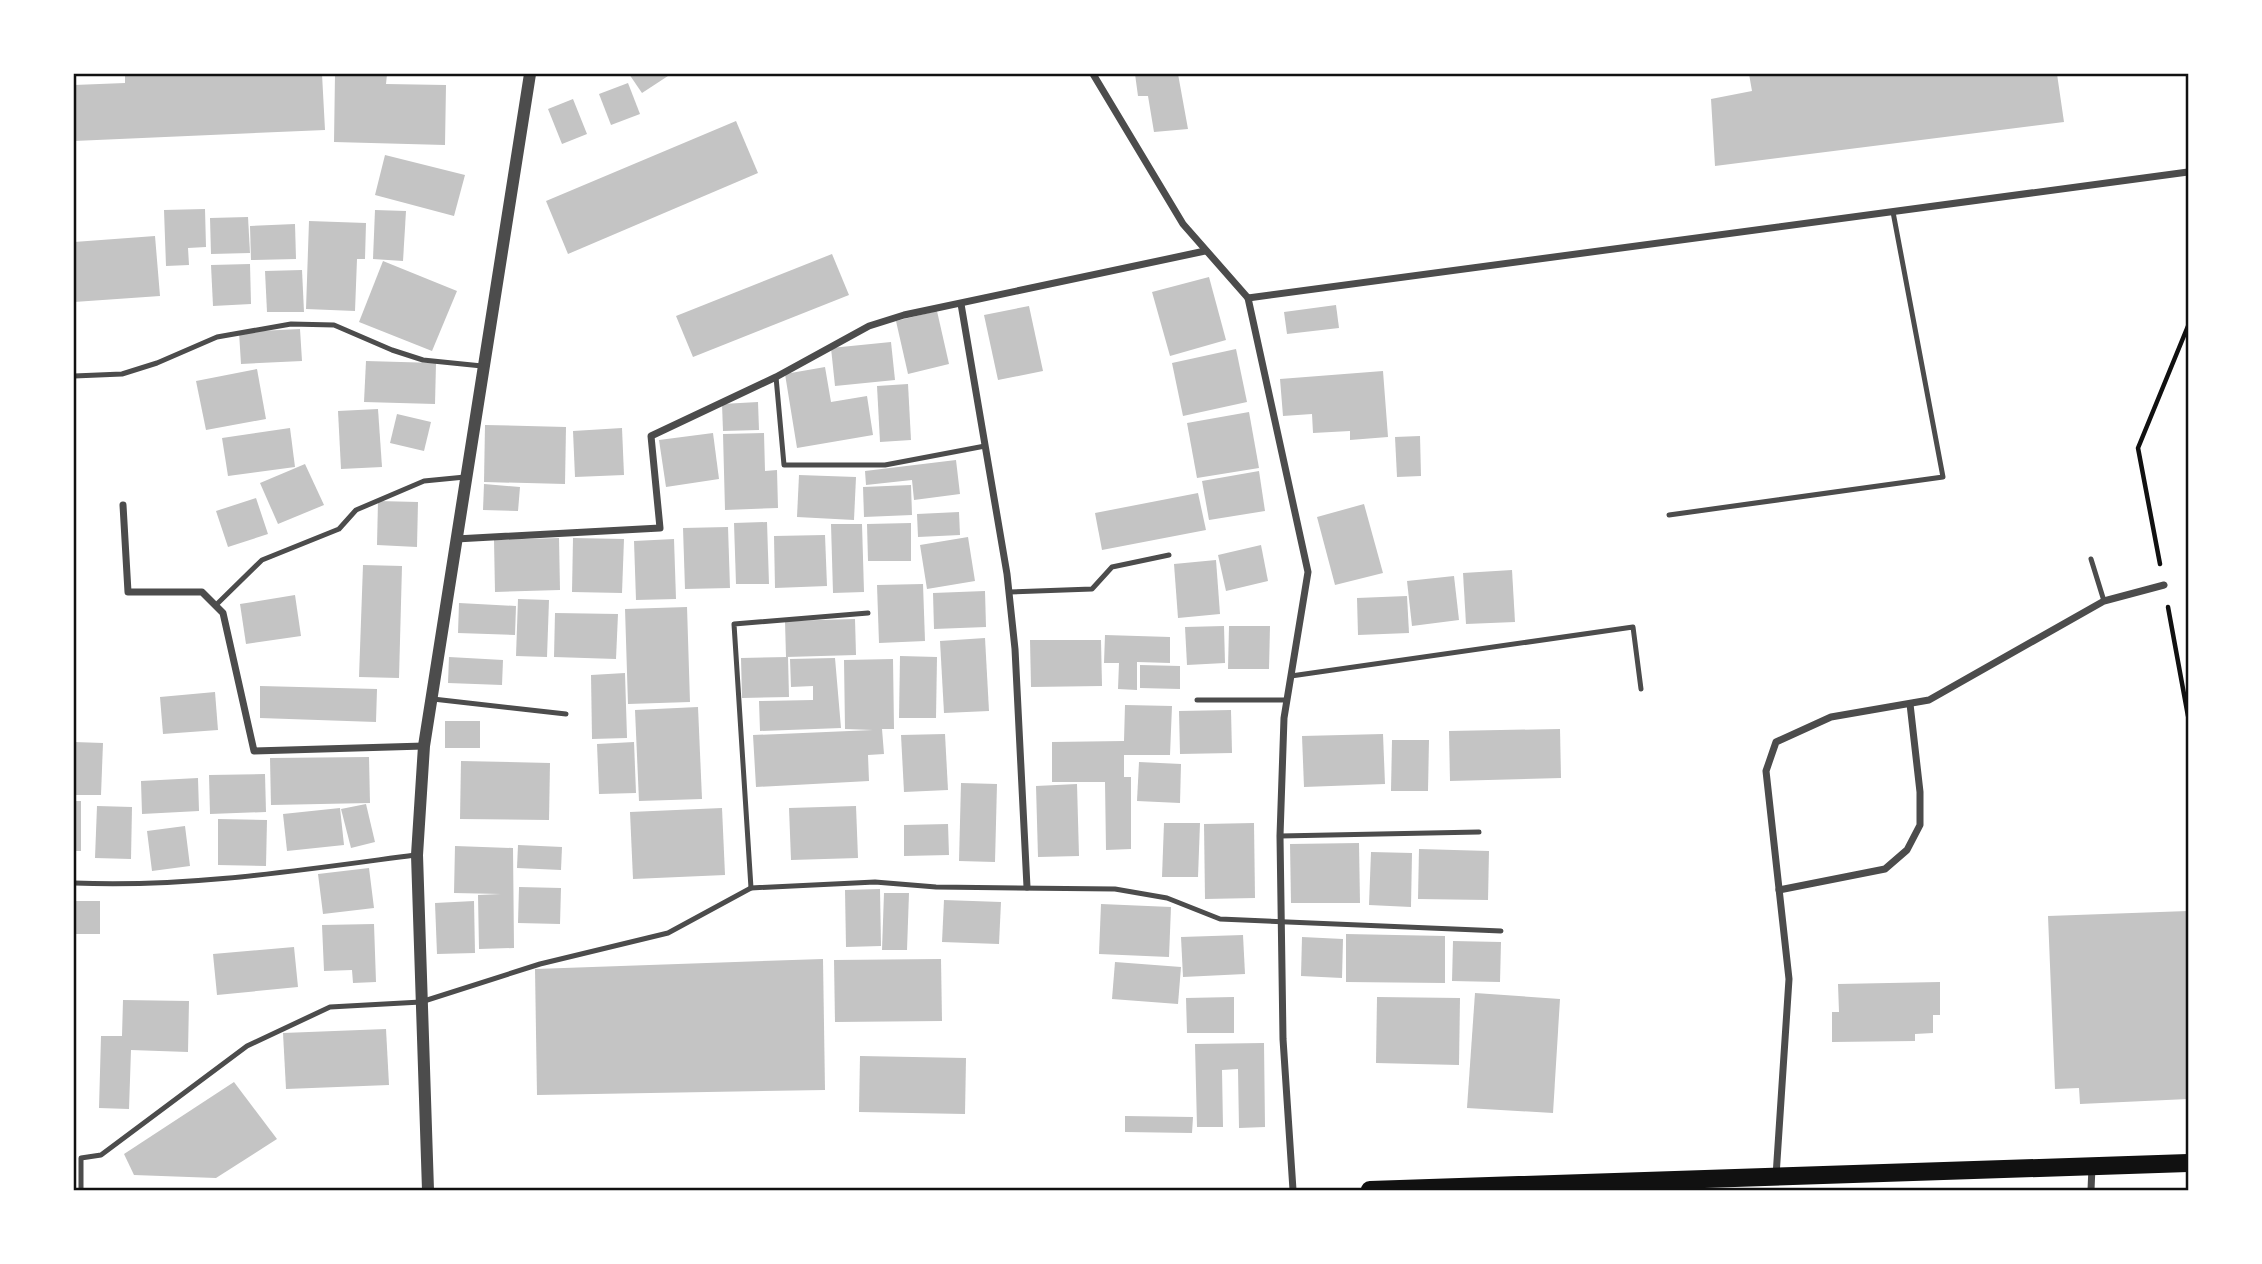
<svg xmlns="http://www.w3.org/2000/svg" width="2262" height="1264" viewBox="0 0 2262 1264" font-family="'Titillium Web',sans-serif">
  <rect width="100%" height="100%" fill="#fff"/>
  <!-- building -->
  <g fill="#c4c4c4">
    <path d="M125 74H322L325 130 74 141V85L125 83Z"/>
    <path d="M335 74H387L386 84 446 85 445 145 334 142Z"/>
    <path d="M629 74H671L642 93Z"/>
    <path d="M1135 74H1178L1188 129 1154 132 1148 96H1138Z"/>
    <path d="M1749 74H2057L2064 122 1715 166 1711 99 1752 91Z"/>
    <path d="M628 83 640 114 611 125 599 94Z"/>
    <path d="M573 99 587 134 562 144 548 109Z"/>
    <path d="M736 121 758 173 568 254 546 201Z"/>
    <path d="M385 155 465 175 454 216 375 195Z"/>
    <path d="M205 209 206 247 188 248 189 265 166 266 164 210Z"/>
    <path d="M375 210 406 211 403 261 373 259Z"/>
    <path d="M248 217 250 253 211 254 210 218Z"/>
    <path d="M309 221 366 223 365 259H357L355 311 306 309Z"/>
    <path d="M295 224 296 259 251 260 250 226Z"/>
    <path d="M155 236 160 296 74 302V242Z"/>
    <path d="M832 254 849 295 693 357 676 316Z"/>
    <path d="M383 261 457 291 432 351 359 322Z"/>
    <path d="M250 264 251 304 213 306 211 265Z"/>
    <path d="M302 270 304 312H267L265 271Z"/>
    <path d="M1209 277 1226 340 1170 356 1152 292Z"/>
    <path d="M1336 305 1339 328 1287 334 1284 312Z"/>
    <path d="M1029 306 1043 371 998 380 984 315Z"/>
    <path d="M937 311 949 364 908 374 896 321Z"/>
    <path d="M300 329 302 361 241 364 239 332Z"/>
    <path d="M891 342 895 380 835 386 831 348Z"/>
    <path d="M1236 349 1247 402 1183 416 1172 363Z"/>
    <path d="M366 361 436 363 435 404 364 402Z"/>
    <path d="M825 367 831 402 867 396 873 435 797 448 785 374Z"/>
    <path d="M257 369 266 419 206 430 196 381Z"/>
    <path d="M1383 371 1388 437 1350 440V431L1313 433 1312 414 1283 416 1280 379Z"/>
    <path d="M908 384 911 440 880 442 877 386Z"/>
    <path d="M758 402 759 430 723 431 722 404Z"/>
    <path d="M378 409 382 467 341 469 338 411Z"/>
    <path d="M1249 412 1259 468 1197 478 1187 423Z"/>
    <path d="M397 414 431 422 424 451 390 443Z"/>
    <path d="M485 425 566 427 565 484 484 482Z"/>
    <path d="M290 428 295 467 228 476 222 438Z"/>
    <path d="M622 428 624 475 575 477 573 431Z"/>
    <path d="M713 433 719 479 666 487 659 440Z"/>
    <path d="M764 433 765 471 777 470 778 508 725 510 723 434Z"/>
    <path d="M1420 436 1421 476 1397 477 1395 437Z"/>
    <path d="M956 460 960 494 914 500 912 480 866 485 865 471Z"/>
    <path d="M305 464 324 505 278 524 260 483Z"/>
    <path d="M1259 471 1265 511 1209 520 1202 481Z"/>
    <path d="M799 475 856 477 854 520 797 517Z"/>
    <path d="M484 484 520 487 518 511 483 510Z"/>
    <path d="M911 485 912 515 864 517 863 487Z"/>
    <path d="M1198 493 1206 530 1102 550 1095 513Z"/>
    <path d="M256 498 268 534 228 547 216 511Z"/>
    <path d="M378 501 418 502 417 547 377 545Z"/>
    <path d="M1364 504 1383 573 1335 585 1317 517Z"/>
    <path d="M959 512 960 535 918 537 917 514Z"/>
    <path d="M767 522 769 584H736L734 523Z"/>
    <path d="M911 523V561H868L867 524Z"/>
    <path d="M831 524H862L864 592 833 593Z"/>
    <path d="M728 527 730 588 685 589 683 528Z"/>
    <path d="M825 535 827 586 775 588 774 536Z"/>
    <path d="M968 537 975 581 927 589 920 545Z"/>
    <path d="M559 538 560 590 495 592 494 540Z"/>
    <path d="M573 538 624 539 622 593 572 592Z"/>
    <path d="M674 539 676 599 636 600 634 541Z"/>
    <path d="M1261 545 1268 581 1226 591 1218 555Z"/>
    <path d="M1216 560 1220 614 1178 618 1174 564Z"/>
    <path d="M363 565 402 566 399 678 359 677Z"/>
    <path d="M1512 570 1515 622 1466 624 1463 573Z"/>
    <path d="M1454 576 1459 620 1412 626 1407 581Z"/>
    <path d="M923 584 925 641 879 643 877 585Z"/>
    <path d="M985 591 986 627 934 629 933 593Z"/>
    <path d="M295 595 301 636 246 644 240 604Z"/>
    <path d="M1407 596 1409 633 1358 635 1357 598Z"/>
    <path d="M518 599 549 600 547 657 516 656Z"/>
    <path d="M459 603 516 606 515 635 458 633Z"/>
    <path d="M687 607 690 702 628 704 625 609Z"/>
    <path d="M555 613 618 614 616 659 554 657Z"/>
    <path d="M855 619 856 655 786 657 785 621Z"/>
    <path d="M1224 626 1225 663 1187 665 1185 627Z"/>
    <path d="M1229 626H1270L1269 669H1228Z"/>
    <path d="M1105 635 1170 637V663L1137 662V690L1118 689 1119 663H1104Z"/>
    <path d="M985 638 989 711 944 713 940 641Z"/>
    <path d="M1030 640H1101L1102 686 1031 687Z"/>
    <path d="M900 656 937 657 936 718H899Z"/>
    <path d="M449 657 503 660 502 685 448 683Z"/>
    <path d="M788 657 789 697 742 698 741 658Z"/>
    <path d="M835 658 841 728 760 731 759 701 813 700V686L791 687 790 659Z"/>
    <path d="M893 659 894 729H882L884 754 868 755 869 781 756 787 753 735 873 730 845 729 844 660Z"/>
    <path d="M1140 665 1180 666V689L1140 688Z"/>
    <path d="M625 673 627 738 592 739 591 675Z"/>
    <path d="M260 686 377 689 376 722 260 718Z"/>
    <path d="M215 692 218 730 163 734 160 697Z"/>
    <path d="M1125 705 1172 706 1170 755H1124V777H1131V849L1106 850 1105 782H1052V742L1124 741Z"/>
    <path d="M698 707 702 799 639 801 635 710Z"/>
    <path d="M1231 710 1232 753 1180 754 1179 711Z"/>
    <rect x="445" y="721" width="35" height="27"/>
    <path d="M1560 729 1561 778 1450 781 1449 731Z"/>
    <path d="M945 734 948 790 904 792 901 735Z"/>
    <path d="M1383 734 1385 784 1304 787 1302 736Z"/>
    <path d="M1392 740H1429L1428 791H1391Z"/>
    <path d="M74 742 103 743 101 795H74Z"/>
    <path d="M634 742 636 793 599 794 597 744Z"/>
    <path d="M369 757 370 803 271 805 270 758Z"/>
    <path d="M461 761 550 763 549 820 460 819Z"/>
    <path d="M1139 762 1181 764 1180 803 1137 801Z"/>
    <path d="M265 774 266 812 210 814 209 775Z"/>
    <path d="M198 778 199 811 142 814 141 781Z"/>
    <path d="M961 783 997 784 995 862 959 861Z"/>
    <path d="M1077 784 1079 856 1038 857 1036 786Z"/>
    <rect x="74" y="801" width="7" height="50"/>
    <path d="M366 804 375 842 351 848 341 809Z"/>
    <path d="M97 806 132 807 131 859 95 858Z"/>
    <path d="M856 806 858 858 791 860 789 808Z"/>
    <path d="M340 808 344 845 287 851 283 814Z"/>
    <path d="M722 808 725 875 633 879 630 812Z"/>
    <path d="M218 819 267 820 266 866 218 865Z"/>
    <path d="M1164 823H1200L1198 877H1162Z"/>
    <path d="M1254 823 1255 898 1205 899 1204 824Z"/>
    <path d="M948 824 949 855 904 856V825Z"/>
    <path d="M185 826 190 866 152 871 147 831Z"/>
    <path d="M1359 843 1360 903H1291L1290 844Z"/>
    <path d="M518 845 562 847 561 870 517 868Z"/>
    <path d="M455 846 513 848 514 948 479 949 478 895 501 894 454 893Z"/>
    <path d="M1419 849 1489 851 1488 900 1418 899Z"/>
    <path d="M1371 852 1412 853 1411 907 1369 905Z"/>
    <path d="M369 868 374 908 323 914 318 874Z"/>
    <path d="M519 887 561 888 560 924 518 923Z"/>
    <path d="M880 889 881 946 846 947 845 890Z"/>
    <path d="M884 893H909L907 950H882Z"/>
    <path d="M944 900 1001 902 999 944 942 942Z"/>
    <rect x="74" y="901" width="26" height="33"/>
    <path d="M474 901 475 953 437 954 435 903Z"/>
    <path d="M1101 904 1171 907 1169 957 1099 954Z"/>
    <path d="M2188 911V1099L2080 1104 2079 1088 2055 1089 2048 916Z"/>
    <path d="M374 924 376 982 353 983 352 970 324 971 322 925Z"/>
    <path d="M1346 934 1445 936V983L1346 982Z"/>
    <path d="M1243 935 1245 974 1183 977 1181 937Z"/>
    <path d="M1302 937 1343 939 1342 978 1301 976Z"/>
    <path d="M1453 941 1501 942 1500 982 1452 981Z"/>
    <path d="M294 947 298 987 217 995 213 954Z"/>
    <path d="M823 959 825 1090 537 1095 535 969Z"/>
    <path d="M941 959 942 1021 835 1022 834 960Z"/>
    <path d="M1115 962 1181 967 1178 1004 1112 999Z"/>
    <path d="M1940 982V1015H1933V1033L1915 1034V1041L1832 1042V1012H1839L1838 984Z"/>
    <path d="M1475 993 1560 999 1553 1113 1467 1108Z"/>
    <path d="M1234 997V1033H1187L1186 998Z"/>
    <path d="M1377 997 1460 998 1459 1065 1376 1063Z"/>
    <path d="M123 1000 189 1001 188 1052 131 1050 129 1109 99 1108 101 1036H122Z"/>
    <path d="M386 1029 389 1085 286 1089 283 1033Z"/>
    <path d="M1264 1043 1265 1127 1239 1128 1238 1069 1222 1070 1223 1127H1197L1195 1044Z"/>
    <path d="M860 1056 966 1058 965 1114 859 1112Z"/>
    <path d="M234 1082 277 1139 216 1178 134 1175 124 1154Z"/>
    <path d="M1125 1116 1193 1117 1192 1133 1125 1132Z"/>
  </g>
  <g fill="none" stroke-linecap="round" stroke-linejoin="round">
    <!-- path -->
    <g stroke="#111" stroke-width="4.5">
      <path d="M2160 564 2138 448 2188 326"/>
      <path d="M2168 607 2188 716"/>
    </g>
    <!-- service -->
    <g stroke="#4c4c4c" stroke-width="5">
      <path d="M74 376 122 374 157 363 217 337 291 324 334 325 392 350 423 360 482 366"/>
      <path d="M776 377 784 465H885L985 446"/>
      <path d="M1669 515 1943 477 1893 212"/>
      <path d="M2091 559 2104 601"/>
      <path d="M1009 592 1092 589 1112 567 1169 555"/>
      <path d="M216 605 262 560 339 529 356 510 424 481 465 477"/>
      <path d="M1291 676 1633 627 1641 689"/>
      <path d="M433 699 566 714"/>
      <path d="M1197 700H1286"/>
      <path d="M1280 836 1479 832"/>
      <path d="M74 883C187 888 302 870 415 855"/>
      <path d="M751 888 734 624 868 613"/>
      <path d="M81 1190V1158L101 1155 247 1046 330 1007 421 1002 540 964 668 933 751 888 875 882 936 887 1115 889 1167 898 1220 919 1501 931"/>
    </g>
    <!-- minor -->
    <g stroke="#4c4c4c" stroke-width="7">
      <path d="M1093 74 1183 224 1248 298 2188 172"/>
      <path d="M1248 298 1308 572 1284 718 1280 836 1283 1039 1293 1190"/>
      <path d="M961 304 1007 574 1015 649 1027 887"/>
      <path d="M123 505 128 592H202L223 613 254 751 424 746"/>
      <path d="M456 539 660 528 651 436 776 377 869 326 904 315 1205 251"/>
      <path d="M1779 890 1885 869 1907 850 1920 825V792L1910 704"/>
      <path d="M1776 1176 1789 979 1766 771 1776 742 1831 717 1929 700 2104 601 2164 585"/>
      <path d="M2091 1190 2092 1167"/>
    </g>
    <!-- tertiary -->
    <path stroke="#4c4c4c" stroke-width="12" d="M428 1190 417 855 424 746 530 74"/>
    <!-- primary -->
    <path stroke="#111" stroke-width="18" d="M1370 1190 2188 1163"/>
  </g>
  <!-- border -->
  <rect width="2262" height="1264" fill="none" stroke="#ffffff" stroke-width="150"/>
  <rect x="75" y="75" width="2112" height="1114" fill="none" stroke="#111" stroke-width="2.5"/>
</svg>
